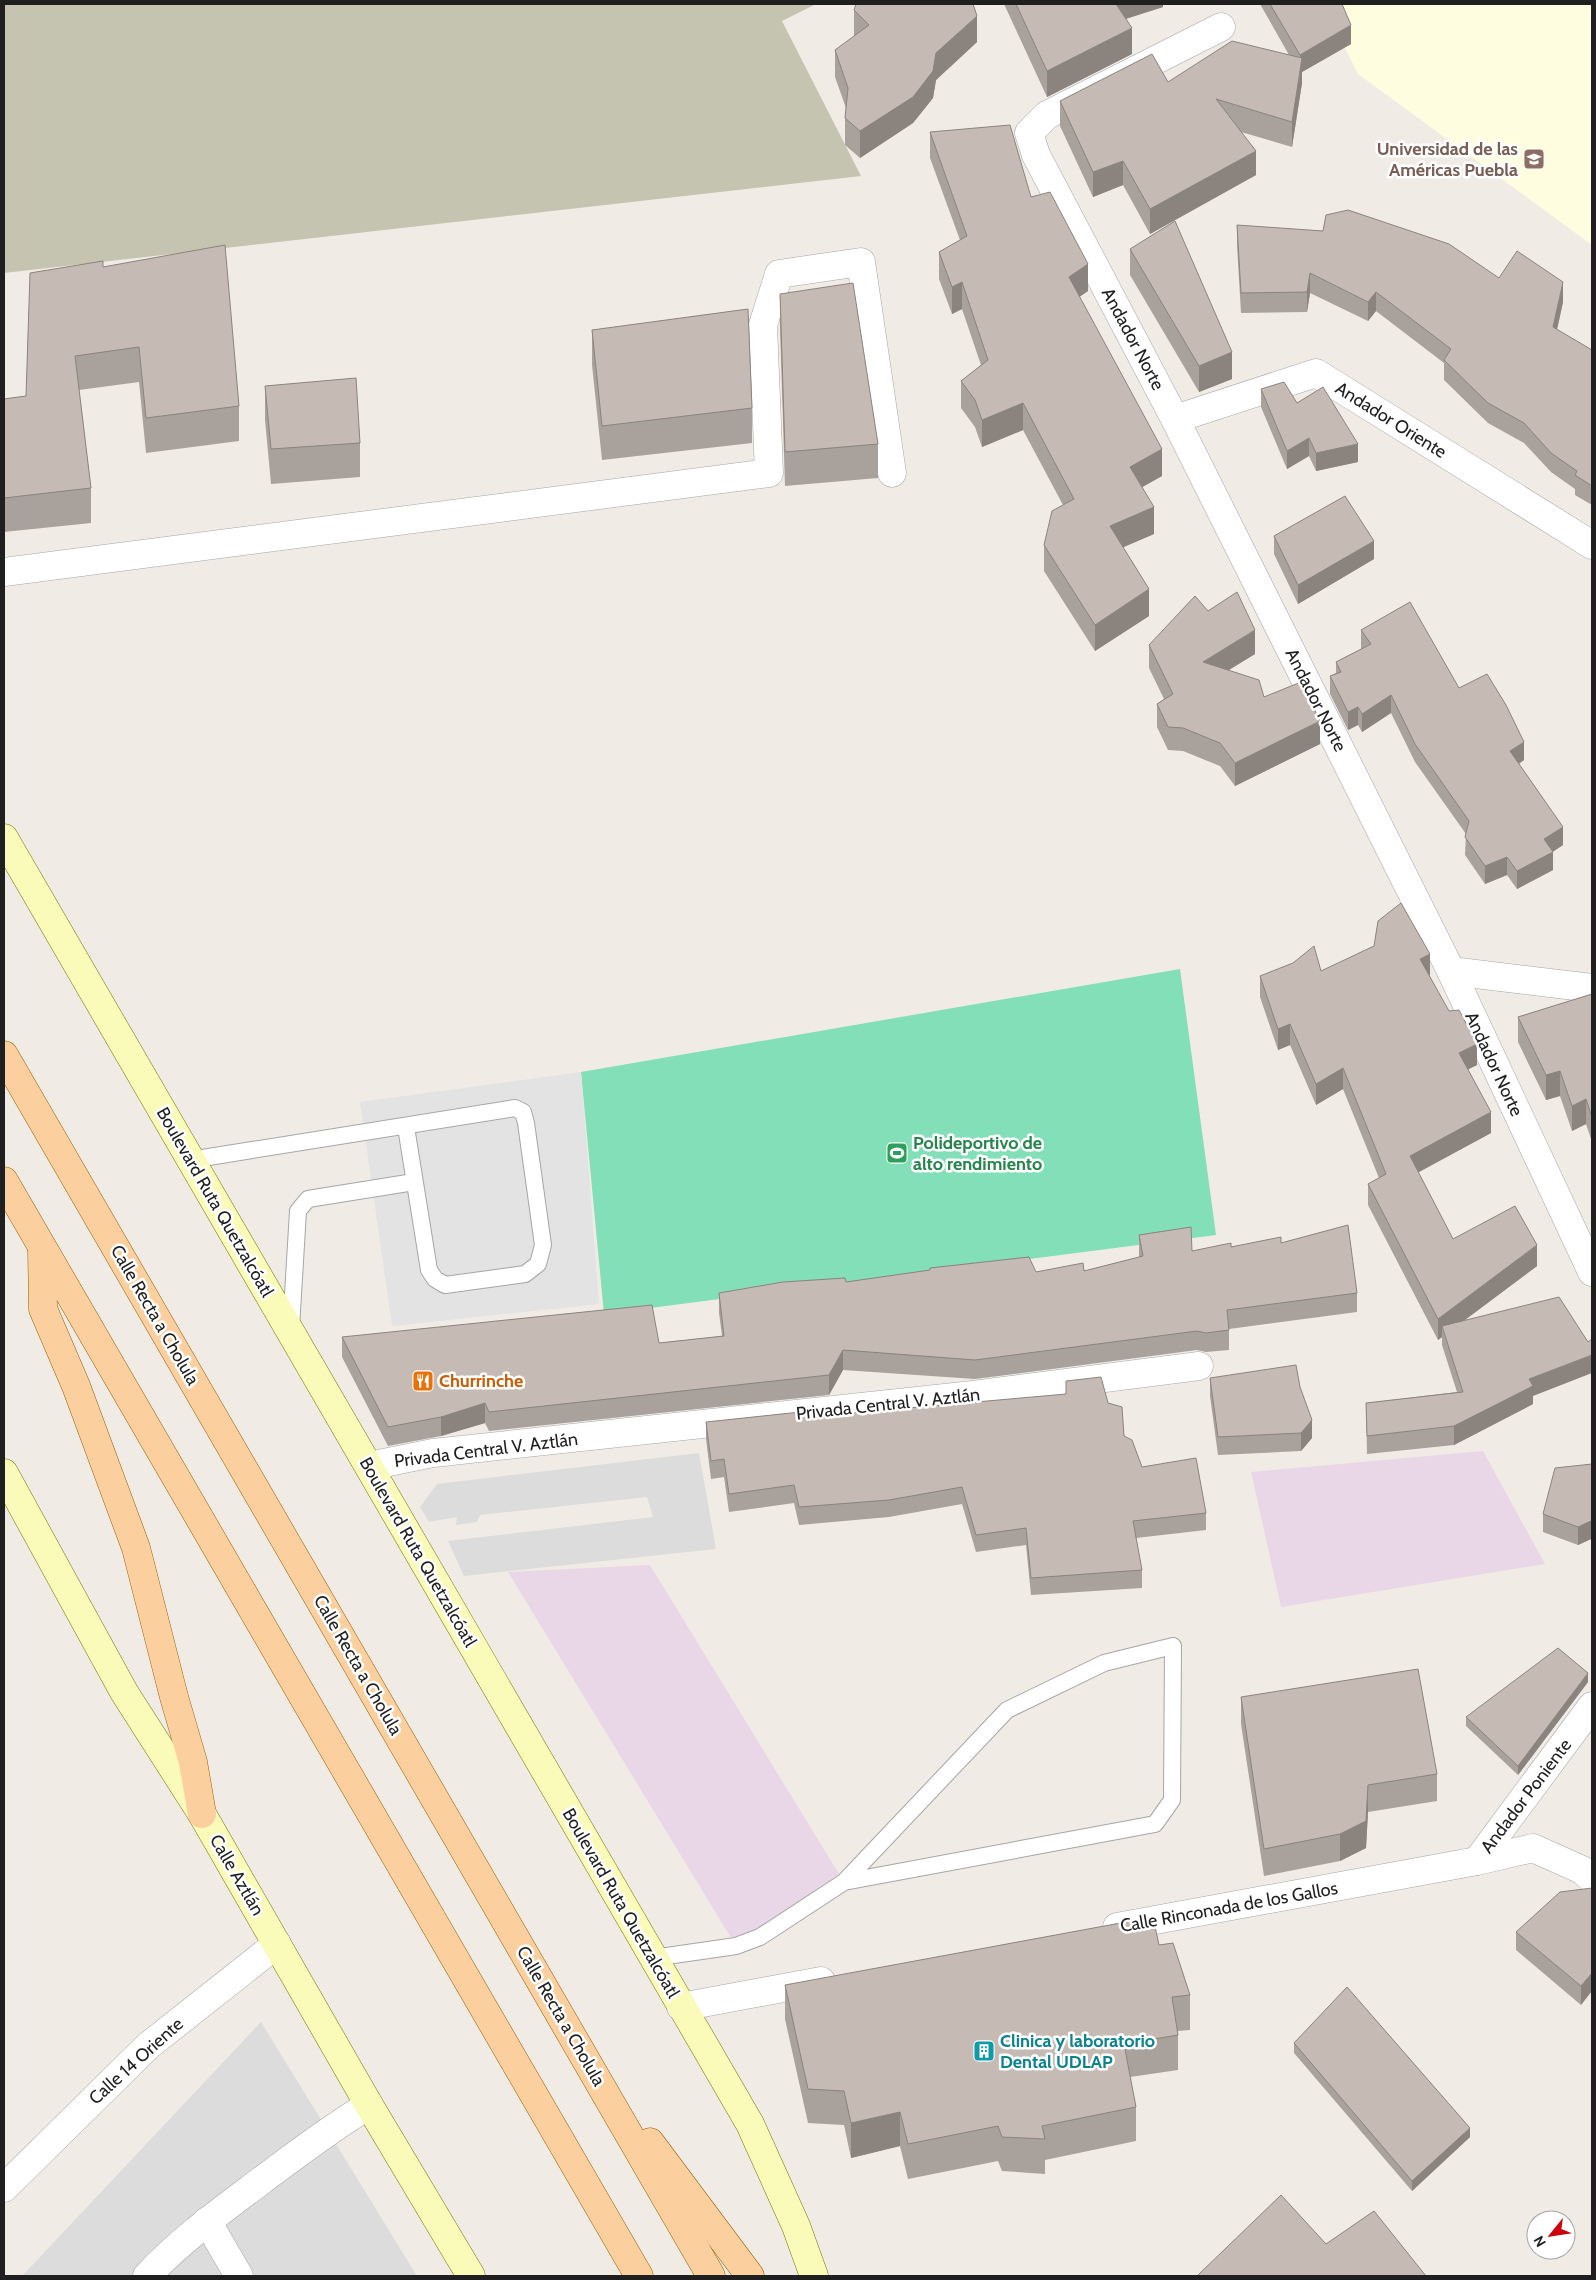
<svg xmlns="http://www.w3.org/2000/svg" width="1596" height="2280" viewBox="0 0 1596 2280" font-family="Cabin,sans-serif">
  <rect width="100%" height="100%" fill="#f0ece5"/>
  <!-- residential -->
  <g fill="#dddcdc">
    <path d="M699 1453 716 1549 464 1576 448 1541 653 1517 647 1497 480 1515 477 1522 456 1525 457 1517 429 1522 420 1507 437 1484Z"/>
    <path d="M261 2022 417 2276H22Z"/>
  </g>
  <!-- industrial -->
  <g fill="#e9d7e7">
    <path d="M1483 1451 1545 1564 1281 1607 1251 1472Z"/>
    <path d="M650 1565 844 1882 736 1946 508 1572Z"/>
  </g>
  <!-- education -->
  <path fill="#fffddf" d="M1323 4H1592V245L1358 74Z"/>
  <!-- construction -->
  <path fill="#c5c4b1" d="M4 4H816L782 21 861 176 4 273Z"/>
  <!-- pitch -->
  <path fill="#83dfb7" d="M1180 969 1216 1235 604 1314 581 1072Z"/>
  <!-- parking -->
  <path fill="#e3e3e3" d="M581 1072 599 1304 392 1326 360 1102Z"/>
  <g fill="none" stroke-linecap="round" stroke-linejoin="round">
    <!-- lane casing -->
    <g stroke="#a6a6a6" stroke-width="18">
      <g id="lane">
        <path d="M190 1160 515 1108 523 1112 526 1123 543 1245 538 1264 525 1274 445 1285 435 1279 429 1270 406 1127"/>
        <path d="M291 1328 298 1211 308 1199 414 1182"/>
        <path d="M653 1958 736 1946 760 1937 844 1882 1007 1710 1104 1663 1173 1646 1172 1800 1155 1824 844 1882"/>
      </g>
    </g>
    <!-- street casing -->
    <g stroke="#a6a6a6" stroke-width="29">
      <g id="street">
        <path d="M1221 27 1047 115 1029 133 1036 155 1175 419 1451 971 1592 1272"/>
        <path d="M1175 419 1316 373 1592 545"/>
        <path d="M4 572 769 473 763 325 779 274 861 262 892 473"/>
        <path d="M1451 971 1592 988"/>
        <path d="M369 1466 433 1453 973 1395 1199 1366"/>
        <path d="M1477 1861 1592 1706"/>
        <path d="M1117 1927 1477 1861 1533 1848 1582 1870 1592 1879"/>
        <path d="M681 2007 821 1981"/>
        <path d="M4 2188 148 2046 277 1944"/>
        <path d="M207 2221 239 2276"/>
        <path d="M147 2276C182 2239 221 2211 262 2180 297 2154 331 2128 369 2105"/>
      </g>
    </g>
    <!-- secondary casing -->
    <g stroke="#717804" stroke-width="29">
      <g id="secondary">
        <path d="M4 838 750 2124 796 2226 814 2276"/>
        <path d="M4 1473 124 1692 202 1814 369 2105 471 2276"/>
      </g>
    </g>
    <!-- primary casing -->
    <g stroke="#9a5f00" stroke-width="29">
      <g id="primary">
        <path d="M4 1055 711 2276"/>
        <path d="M4 1181 639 2276"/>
        <path d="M42 1250 43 1309 76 1386 136 1548 174 1697 193 1762 202 1814"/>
        <path d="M650 2142 750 2276"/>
      </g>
    </g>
    <!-- lane -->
    <use href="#lane" stroke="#fff" stroke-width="16"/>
    <!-- street -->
    <use href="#street" stroke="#fff" stroke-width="28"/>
    <!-- secondary -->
    <use href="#secondary" stroke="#fafab9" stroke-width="28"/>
    <!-- primary -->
    <use href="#primary" stroke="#fccf9e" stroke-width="28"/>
  </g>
  <!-- wall -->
  <g fill="#a9a19b">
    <path d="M1004 4H1163V7L1126 19 1132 54 1047 97Z"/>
    <path d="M1260 4H1342L1351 44 1302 72V83L1292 147 1241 132 1256 175 1150 234 1123 185 1093 197 1060 126V101L1168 82 1289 55Z"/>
    <path d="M854 10 977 42 936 80 933 98 913 123 860 158 845 145V118L846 108 835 77V50L854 37Z"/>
    <path d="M930 132 1031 197 1088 291 1079 297 1162 476 1142 487 1154 534 1123 547 1149 616 1095 651 1044 571V545L1063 505 1023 430 982 447 975 427 961 408V381L981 365 962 309 952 314 939 279V252L960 240 930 158Z"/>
    <path d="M1237 225 1499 278 1563 302 1557 330 1592 350V505L1575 495V489L1551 472 1524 443 1488 423 1444 380V363L1376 311 1368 321 1310 293 1307 312 1241 313 1237 245Z"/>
    <path d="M1130 249 1232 379 1199 392 1130 275Z"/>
    <path d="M103 267 239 406V441L146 453 139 382 79 390 91 488V523L4 532V399L26 396Z"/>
    <path d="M780 294 878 444V478L785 486 780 328Z"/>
    <path d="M592 330 752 408V443L602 460 592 365Z"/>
    <path d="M265 386 360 443V477L271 484 265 420Z"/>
    <path d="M1261 389 1297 403 1358 462 1316 471 1309 456 1287 469 1261 407Z"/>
    <path d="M1274 536 1374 559 1298 604 1274 554Z"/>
    <path d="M1208 611 1255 654 1228 670 1264 697 1320 744 1235 786 1220 766 1183 751 1168 750 1157 727V704L1164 699 1149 668V645Z"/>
    <path d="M1361 630 1459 688 1524 760 1519 764 1563 845 1552 852 1553 870 1517 889 1507 875 1485 884 1465 855 1466 834 1415 762 1391 713 1362 732 1358 725 1348 730 1330 694V676L1336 673V662L1361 649Z"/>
    <path d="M1321 971 1430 975 1429 976 1477 1065 1468 1069 1491 1133 1418 1172 1453 1239 1537 1266 1463 1321 1533 1396V1404L1454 1445 1367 1454 1366 1403 1457 1392 1442 1345V1337L1438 1340 1368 1205V1184L1379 1178 1343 1089 1316 1105 1290 1045 1278 1050 1260 997V976Z"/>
    <path d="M1592 994V1142L1586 1124 1572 1131 1560 1096 1546 1100 1518 1042V1017Z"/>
    <path d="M1139 1235 1192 1251 1281 1243 1357 1293V1312L1229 1329V1350L1206 1352 1197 1350 975 1379 843 1370 829 1395 489 1431 485 1423 441 1436 388 1446 342 1357V1337L659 1343 722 1336 719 1313V1293L846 1282 1036 1272 1084 1271 1139 1257Z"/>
    <path d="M1210 1378 1300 1387 1312 1438 1301 1451 1218 1455 1210 1396Z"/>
    <path d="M1108 1403 1124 1436 1142 1467 1206 1513V1530L1136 1538 1142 1570V1588L1031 1595 1026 1545 976 1552 962 1504 889 1517 799 1525 794 1503 729 1512 724 1477 711 1479 706 1439V1422L810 1416Z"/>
    <path d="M1592 1464V1541L1591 1539 1578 1545 1543 1532V1514Z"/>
    <path d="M1588 1682 1518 1775 1466 1726V1717Z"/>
    <path d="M1241 1697 1437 1774V1801L1368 1812 1366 1848 1340 1861 1264 1876 1241 1724Z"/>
    <path d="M1592 1888 1581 2005 1516 1950V1932Z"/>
    <path d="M1159 1945 1190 1995V2030L1178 2031V2070L1130 2077 1136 2107V2141L1045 2160V2174L1002 2171 998 2161 908 2179 900 2146 851 2158 844 2125 808 2123 785 2019V1985Z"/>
    <path d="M1294 2043 1470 2137 1412 2191 1294 2053Z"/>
  </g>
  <!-- shaded-wall -->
  <g fill="#8a837e">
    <path d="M1112 4H1163V7L1112 23Z"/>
    <path d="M977 16V42L936 80 933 98 913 123 860 158V131L936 53Z"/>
    <path d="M1351 25V44L1302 72V83L1292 147V122L1300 73V55Z"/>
    <path d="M1132 28V54L1047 97V71Z"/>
    <path d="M1256 151V175L1150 234V209Z"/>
    <path d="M1123 161V185L1093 197V172Z"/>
    <path d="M1088 264V291L1069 304V277Z"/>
    <path d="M1310 273V293L1307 312V292Z"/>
    <path d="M962 282V309L952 314V287Z"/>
    <path d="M1563 282V302L1553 347V327Z"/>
    <path d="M1376 292V311L1368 321V302Z"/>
    <path d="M1232 352V379L1199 392V366Z"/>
    <path d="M1023 403V430L982 447V420Z"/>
    <path d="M1309 438V456L1287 469V451Z"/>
    <path d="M1358 444V462L1316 471V453Z"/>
    <path d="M1162 449V476L1130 494V467Z"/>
    <path d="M1154 507V534L1110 553V526Z"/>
    <path d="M1374 541V559L1298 604V585Z"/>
    <path d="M1149 589V616L1095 651V625Z"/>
    <path d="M1255 630V654L1203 686V662Z"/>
    <path d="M1391 695V713L1362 732V714Z"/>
    <path d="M1358 707V725L1348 730V712Z"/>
    <path d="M1320 721V744L1235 786V763Z"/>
    <path d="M1524 742V760L1510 769V751Z"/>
    <path d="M1563 827V845L1548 855 1553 852V870L1517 889V871L1544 839Z"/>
    <path d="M1507 857V875L1485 884V866Z"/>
    <path d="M1430 954V975L1420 980V959Z"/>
    <path d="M1290 1024V1045L1278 1050V1029Z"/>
    <path d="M1477 1044V1065L1459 1074V1053Z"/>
    <path d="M1343 1068V1089L1316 1105V1084Z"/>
    <path d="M1560 1071V1096L1546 1100V1075Z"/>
    <path d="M1586 1099V1124L1572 1131V1106Z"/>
    <path d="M1491 1112V1133L1410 1177V1156Z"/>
    <path d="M1537 1245V1266L1445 1335 1442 1326V1337L1438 1340V1319Z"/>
    <path d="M843 1350V1370L829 1395V1375Z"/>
    <path d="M1592 1355V1373L1533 1396V1404L1454 1445V1426L1529 1379Z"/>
    <path d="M485 1403V1423L441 1436V1417Z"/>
    <path d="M1312 1420V1438L1301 1451V1433Z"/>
    <path d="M1591 1521V1539L1578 1545V1527Z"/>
    <path d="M1588 1673V1682L1518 1775V1766Z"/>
    <path d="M1368 1785V1812L1366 1848 1340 1861V1834Z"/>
    <path d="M1592 1973V1991L1581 2005V1986Z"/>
    <path d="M900 2112V2146L851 2158V2123Z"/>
    <path d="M1470 2128V2137L1412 2191V2181Z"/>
  </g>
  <!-- building -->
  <g fill="#c5bbb4" stroke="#8a837e">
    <path d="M856 4H973L977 16 936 53 933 71 913 97 860 131 845 118 848 88 835 50 869 25 854 10Z"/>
    <path d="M1016 4H1116L1132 28 1047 71Z"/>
    <path d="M1270 4H1342L1351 25 1300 55Z"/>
    <path d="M1232 41 1302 58 1292 122 1216 99 1256 151 1150 209 1123 161 1093 172 1060 101 1152 54 1168 82Z"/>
    <path d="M1010 125 1031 197 1050 192 1088 264 1069 277 1162 449 1130 467 1154 507 1110 526 1149 589 1095 625 1044 545 1052 511 1074 499 1023 403 982 420 975 400 961 381 988 360 962 282 952 287 939 252 967 236 930 132Z"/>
    <path d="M1348 210 1449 244 1499 278 1517 251 1563 282 1553 327 1592 350V486L1575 475 1577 471 1551 453 1524 423 1488 403 1444 360 1451 349 1376 292 1368 302 1310 273 1307 292 1241 293 1237 225 1323 231 1326 215Z"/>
    <path d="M1175 221 1232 352 1199 366 1130 249Z"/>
    <path d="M225 245 239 406 146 418 139 347 75 356 91 488 4 498V399L26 396 30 273 103 261V267Z"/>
    <path d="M853 283 878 444 785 452 780 294Z"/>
    <path d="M748 309 752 408 602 426 592 330Z"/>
    <path d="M356 378 360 443 271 449 265 386Z"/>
    <path d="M1284 382 1297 403 1323 387 1358 444 1316 453 1309 438 1287 451 1261 389Z"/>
    <path d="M1345 496 1374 541 1298 585 1274 536Z"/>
    <path d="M1237 592 1255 630 1203 662 1259 680 1264 697 1301 682 1320 721 1235 763 1220 743 1183 728 1168 727 1157 704 1173 694 1149 645 1195 596 1208 611Z"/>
    <path d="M1410 602 1459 688 1487 674 1506 705 1524 742 1510 751 1563 827 1544 839 1553 852 1517 871 1507 857 1485 866 1465 837 1469 821 1415 744 1391 695 1362 714 1358 707 1348 712 1330 676 1341 672 1336 662 1371 644 1361 630Z"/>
    <path d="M1401 903 1430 954 1420 959 1449 1011 1459 1010 1477 1044 1459 1053 1491 1112 1410 1156 1453 1239 1515 1206 1537 1245 1438 1319 1368 1184 1386 1174 1343 1068 1316 1084 1290 1024 1278 1029 1260 976 1293 963 1314 946 1321 971 1374 946 1378 921Z"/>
    <path d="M1592 994V1117L1586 1099 1572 1106 1560 1071 1546 1075 1518 1017Z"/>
    <path d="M1348 1225 1357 1293 1227 1310 1229 1330 1206 1333 1197 1331 975 1360 843 1350 829 1375 489 1412 485 1403 441 1417 388 1427 342 1337 652 1305 659 1343 724 1336 719 1293 783 1282 845 1278 846 1282 930 1270V1268L1029 1257 1036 1272 1083 1263 1084 1271 1143 1256 1139 1235 1191 1227 1192 1251 1231 1243V1247L1281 1237V1243Z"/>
    <path d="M1559 1297 1588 1342 1592 1339V1355L1529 1379 1533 1386 1454 1426 1367 1436 1366 1403 1463 1392 1442 1326Z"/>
    <path d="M1296 1365 1300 1387 1312 1420 1301 1433 1218 1437 1210 1378Z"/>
    <path d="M1101 1377 1108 1403 1122 1407 1124 1436 1132 1440 1142 1467 1196 1458 1206 1513 1133 1521 1142 1570 1031 1578 1026 1528 976 1535 962 1487 889 1500 799 1507 794 1485 729 1494 724 1459 711 1461 706 1422 810 1411 807 1417 1066 1394V1381Z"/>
    <path d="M1592 1464V1522L1591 1521 1578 1527 1543 1514 1555 1468Z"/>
    <path d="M1558 1648 1588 1673 1518 1766 1466 1717Z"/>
    <path d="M1418 1669 1437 1774 1368 1785 1366 1821 1340 1834 1264 1849 1241 1697Z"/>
    <path d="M1592 1888V1973L1581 1986 1516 1932 1560 1892Z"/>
    <path d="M1153 1917 1159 1945 1173 1943 1190 1995 1172 1997 1178 2035 1124 2044 1136 2107 1042 2126 1045 2139 1002 2137 998 2126 908 2144 900 2112 851 2123 844 2091 808 2089 785 1985Z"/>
    <path d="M1347 1987 1470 2128 1412 2181 1294 2043Z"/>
    <path d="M1281 2195 1326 2244 1374 2211 1426 2276H1197Z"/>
  </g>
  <!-- icons -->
  <defs>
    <g id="university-square" transform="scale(1.125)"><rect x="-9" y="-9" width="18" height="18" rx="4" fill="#8d6e63" stroke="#fff"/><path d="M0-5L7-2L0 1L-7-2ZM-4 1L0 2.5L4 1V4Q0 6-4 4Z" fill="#fff"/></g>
    <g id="stadium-square" transform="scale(1.125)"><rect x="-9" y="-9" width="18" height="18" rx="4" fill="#2e9e5b" stroke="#fff"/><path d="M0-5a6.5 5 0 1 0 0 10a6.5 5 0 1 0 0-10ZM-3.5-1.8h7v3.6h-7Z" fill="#fff"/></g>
    <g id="restaurant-square" transform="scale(1.125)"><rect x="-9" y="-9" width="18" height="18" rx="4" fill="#e8710a" stroke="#fff"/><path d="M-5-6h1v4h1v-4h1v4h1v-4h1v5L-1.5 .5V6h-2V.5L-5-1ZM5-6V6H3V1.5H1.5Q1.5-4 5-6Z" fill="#fff"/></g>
    <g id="building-square" transform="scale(1.125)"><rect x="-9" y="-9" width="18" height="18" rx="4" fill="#0f9aa8" stroke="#fff"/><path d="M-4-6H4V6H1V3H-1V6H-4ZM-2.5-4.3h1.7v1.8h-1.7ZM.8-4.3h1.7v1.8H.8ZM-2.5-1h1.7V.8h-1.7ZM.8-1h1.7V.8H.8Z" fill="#fff"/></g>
  </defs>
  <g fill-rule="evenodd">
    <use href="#university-square" x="1534" y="159"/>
    <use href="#stadium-square" x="897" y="1153"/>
    <use href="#restaurant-square" x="423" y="1381"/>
    <use href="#building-square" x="984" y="2051"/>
  </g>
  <g text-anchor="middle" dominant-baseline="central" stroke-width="5" stroke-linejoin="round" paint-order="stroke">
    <!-- education labels -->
    <g font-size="18" font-weight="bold" fill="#785e54" stroke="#fff" text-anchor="end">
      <text x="1518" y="149">Universidad de las<tspan x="1518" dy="21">Américas Puebla</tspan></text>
    </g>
    <!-- street labels -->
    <g font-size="18" fill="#1f1f1f" stroke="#fff">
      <text transform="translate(1133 339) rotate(62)">Andador Norte</text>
      <text transform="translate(1391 420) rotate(32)">Andador Oriente</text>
      <text transform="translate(1316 700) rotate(63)">Andador Norte</text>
      <text transform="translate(1494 1064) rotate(65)">Andador Norte</text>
      <text transform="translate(215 1202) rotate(60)">Boulevard Ruta Quetzalcóatl</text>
      <text transform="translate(155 1315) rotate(60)">Calle Recta a Cholula</text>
      <text transform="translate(888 1404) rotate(-6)">Privada Central V. Aztlán</text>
      <text transform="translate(486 1450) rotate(-7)">Privada Central V. Aztlán</text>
      <text transform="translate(418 1552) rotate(60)">Boulevard Ruta Quetzalcóatl</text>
      <text transform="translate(358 1665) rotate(60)">Calle Recta a Cholula</text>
      <text transform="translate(1526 1796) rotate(-53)">Andador Poniente</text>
      <text transform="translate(237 1875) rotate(60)">Calle Aztlán</text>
      <text transform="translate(621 1903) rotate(60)">Boulevard Ruta Quetzalcóatl</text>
      <text transform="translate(1229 1907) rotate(-10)">Calle Rinconada de los Gallos</text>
      <text transform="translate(561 2016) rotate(60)">Calle Recta a Cholula</text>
      <text transform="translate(136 2061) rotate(-42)">Calle 14 Oriente</text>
    </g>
    <!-- leisure labels -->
    <g font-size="18" font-weight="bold" fill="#27864d" stroke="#fff" text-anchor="start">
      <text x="913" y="1143">Polideportivo de<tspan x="913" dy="21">alto rendimiento</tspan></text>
    </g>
    <!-- food labels -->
    <g font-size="18" font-weight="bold" fill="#c56008" stroke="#fff" text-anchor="start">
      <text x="439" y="1381">Churrinche</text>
    </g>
    <!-- culture labels -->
    <g font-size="18" font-weight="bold" fill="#0d838f" stroke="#fff" text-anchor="start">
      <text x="1000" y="2041">Clinica y laboratorio<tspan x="1000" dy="21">Dental UDLAP</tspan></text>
    </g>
  </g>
  <!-- border -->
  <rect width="1596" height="2280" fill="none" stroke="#1f1f1f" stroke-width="10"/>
  <!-- north arrow -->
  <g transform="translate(1551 2235) rotate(240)"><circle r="24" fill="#ffffff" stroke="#a5a5a5"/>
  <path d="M0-4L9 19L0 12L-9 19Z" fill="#ce000b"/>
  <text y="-8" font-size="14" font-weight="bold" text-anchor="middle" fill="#1f1f1f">N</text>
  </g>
</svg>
